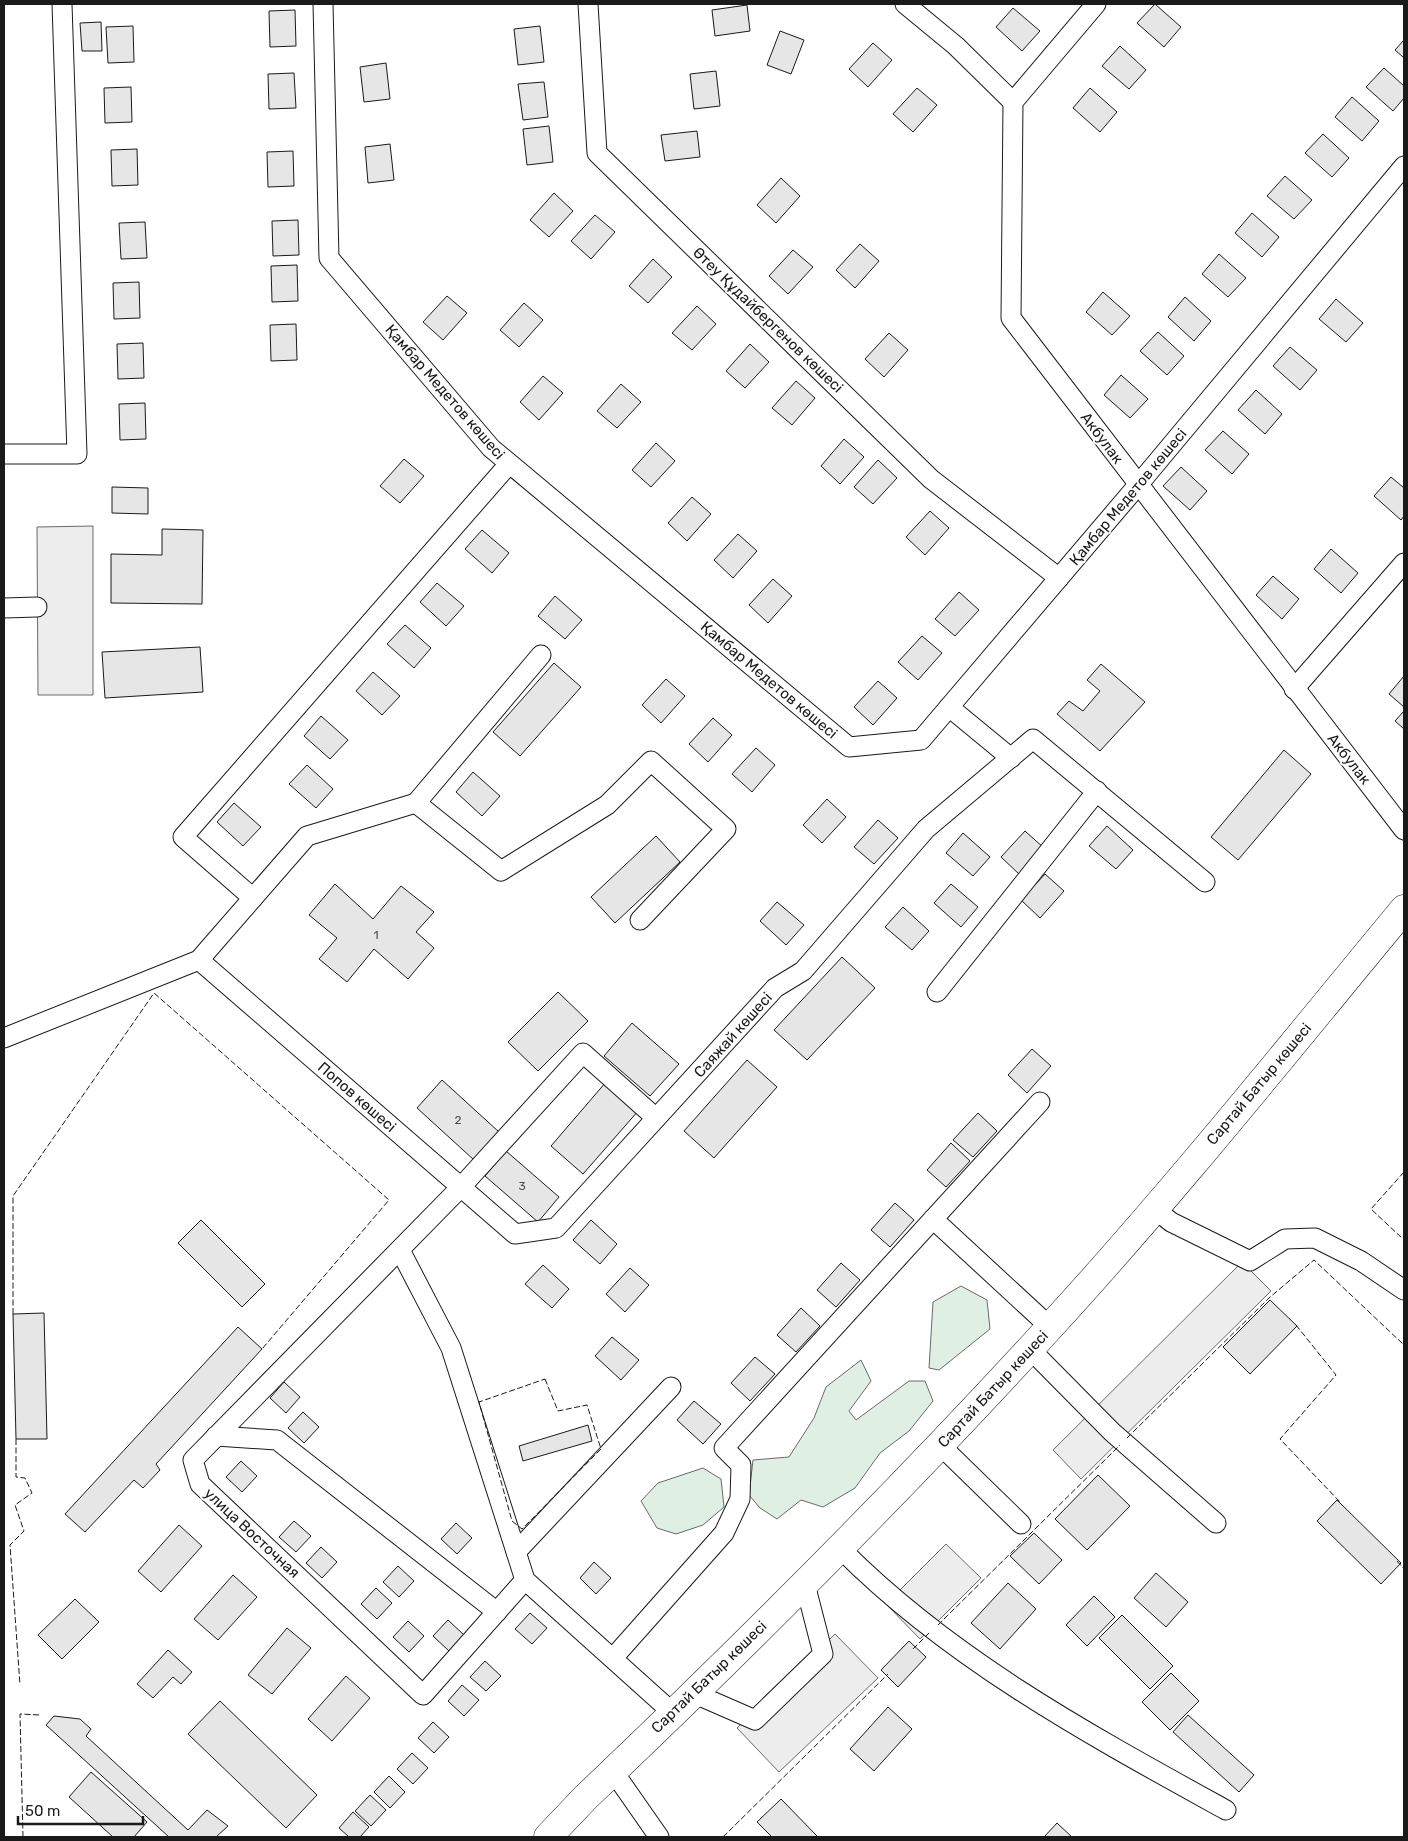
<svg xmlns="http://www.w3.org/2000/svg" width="1408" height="1841" viewBox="0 0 1408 1841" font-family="Rubik,sans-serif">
  <rect width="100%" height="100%" fill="#fff"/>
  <!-- green -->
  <g fill="#e0efe3" stroke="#6a6a6a">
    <path d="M961 1286 987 1300 990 1329 939 1370 929 1368 933 1302Z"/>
    <path d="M861 1360 871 1381 849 1411 856 1420 909 1381H925L933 1401 909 1431 880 1453 855 1488 823 1507 801 1500 777 1519 760 1508 749 1495 753 1460 789 1457 814 1418 826 1387Z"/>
    <path d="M703 1468 721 1479 724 1507 703 1525 676 1534 657 1528 641 1501 658 1483Z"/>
  </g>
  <!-- parking -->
  <g fill="#ededed" stroke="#6a6a6a">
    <path d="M93 526V695H38L37 527Z"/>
    <path d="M1242 1262 1271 1291 1081 1479 1053 1450Z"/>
    <path d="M946 1544 981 1578 920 1639 886 1604Z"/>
    <path d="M835 1634 878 1678 779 1772 737 1728Z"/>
  </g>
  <!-- building -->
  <g fill="#e6e6e6" stroke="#1a1a1a">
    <path d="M1155 4 1181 27 1164 47 1137 23Z"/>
    <path d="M747 5 750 31 715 36 712 10Z"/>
    <path d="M1013 8 1040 31 1022 51 996 27Z"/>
    <path d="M295 10 296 46 270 47 269 11Z"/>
    <path d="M101 22 102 51H82L80 23Z"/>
    <path d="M133 26 134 62 108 63 106 27Z"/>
    <path d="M540 26 544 62 518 65 514 29Z"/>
    <path d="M780 31 804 40 791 74 767 65Z"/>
    <path d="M1404 40V58L1395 50Z"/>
    <path d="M873 43 892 60 868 87 849 69Z"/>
    <path d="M1120 46 1146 70 1129 89 1102 66Z"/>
    <path d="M386 63 390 99 364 102 360 67Z"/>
    <path d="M1384 68 1404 86V98L1393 111 1366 87Z"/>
    <path d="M716 71 720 106 694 109 690 74Z"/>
    <path d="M294 73 296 108 269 109 268 74Z"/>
    <path d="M544 82 548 117 523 120 518 84Z"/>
    <path d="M131 87 132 122 105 123 104 88Z"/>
    <path d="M917 88 937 105 913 132 893 114Z"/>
    <path d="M1090 88 1117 112 1100 132 1073 108Z"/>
    <path d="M1352 97 1379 121 1362 141 1335 117Z"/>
    <path d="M549 126 553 162 527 165 523 129Z"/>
    <path d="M697 131 700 157 665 161 661 135Z"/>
    <path d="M1323 134 1349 158 1332 177 1305 153Z"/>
    <path d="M390 144 394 180 368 183 365 147Z"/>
    <path d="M137 149 138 185 112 186 111 150Z"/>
    <path d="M293 151 294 186 268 187 267 152Z"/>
    <path d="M1285 176 1312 200 1294 219 1267 196Z"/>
    <path d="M781 178 800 196 776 223 757 205Z"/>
    <path d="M554 193 573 211 549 237 530 220Z"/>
    <path d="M1252 213 1279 237 1262 257 1235 233Z"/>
    <path d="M595 215 615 232 591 259 571 241Z"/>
    <path d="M298 220 299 255 273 256 272 221Z"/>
    <path d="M145 222 147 258 121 259 119 223Z"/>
    <path d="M860 244 879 261 855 288 836 270Z"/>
    <path d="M793 250 813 267 788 294 769 276Z"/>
    <path d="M1219 254 1246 278 1228 297 1202 274Z"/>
    <path d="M653 259 672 277 648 303 629 286Z"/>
    <path d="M297 265 298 301 272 302 271 266Z"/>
    <path d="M139 282 140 318 114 319 113 283Z"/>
    <path d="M1103 292 1130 316 1112 335 1086 312Z"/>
    <path d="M447 296 467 313 443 340 423 322Z"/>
    <path d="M1185 297 1211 321 1194 341 1168 317Z"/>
    <path d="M1336 299 1363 323 1346 342 1319 319Z"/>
    <path d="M524 303 543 320 519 347 500 330Z"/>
    <path d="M697 306 716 324 692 350 672 333Z"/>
    <path d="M296 324 297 360 271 361 270 325Z"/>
    <path d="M1158 332 1184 356 1167 375 1140 351Z"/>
    <path d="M889 333 908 350 884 377 865 359Z"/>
    <path d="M143 343 144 378 118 379 117 344Z"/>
    <path d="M750 344 769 362 745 388 726 371Z"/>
    <path d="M1290 347 1317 370 1300 390 1273 366Z"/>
    <path d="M1121 375 1148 399 1130 418 1104 395Z"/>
    <path d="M543 376 563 393 539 420 520 402Z"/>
    <path d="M796 381 815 398 792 425 772 408Z"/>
    <path d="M621 384 641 402 617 428 597 411Z"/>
    <path d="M1256 390 1282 414 1265 434 1238 410Z"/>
    <path d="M145 403 146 439 120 440 119 404Z"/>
    <path d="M1223 431 1249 454 1232 474 1205 450Z"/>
    <path d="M844 439 864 457 840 484 821 466Z"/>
    <path d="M656 443 675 461 651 487 632 470Z"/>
    <path d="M404 459 424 476 400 503 380 486Z"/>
    <path d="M878 460 897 478 873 504 854 487Z"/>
    <path d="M1181 467 1207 491 1190 510 1163 486Z"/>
    <path d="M1391 477 1404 488V516L1401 520 1374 496Z"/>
    <path d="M112 487 148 488V514L112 513Z"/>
    <path d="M692 497 711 514 687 541 668 523Z"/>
    <path d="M930 511 949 528 925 555 906 537Z"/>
    <path d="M162 529 203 530 202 604 111 603V554L162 555Z"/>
    <path d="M482 530 509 553 492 573 465 549Z"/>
    <path d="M738 534 757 551 733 578 714 560Z"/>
    <path d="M1331 549 1358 573 1341 593 1314 569Z"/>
    <path d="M1273 576 1299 599 1282 619 1256 595Z"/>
    <path d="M773 579 792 596 768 623 749 605Z"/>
    <path d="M437 583 464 606 446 626 420 602Z"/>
    <path d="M959 592 979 610 955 636 935 619Z"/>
    <path d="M555 596 582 620 565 639 538 616Z"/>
    <path d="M405 625 431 648 414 668 387 644Z"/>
    <path d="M922 636 942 653 918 680 898 662Z"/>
    <path d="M200 647 203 692 105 698 102 652Z"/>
    <path d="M554 663 581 687 520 756 493 732Z"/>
    <path d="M1101 664 1145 702 1100 751 1057 714 1069 701 1083 711 1100 691 1087 680Z"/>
    <path d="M373 672 400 696 382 715 356 691Z"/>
    <path d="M1404 676V707L1389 694Z"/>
    <path d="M666 679 685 696 661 723 642 705Z"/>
    <path d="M878 681 897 698 873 725 854 707Z"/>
    <path d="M1404 711V729L1395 721Z"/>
    <path d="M321 716 348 740 330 759 304 736Z"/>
    <path d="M713 718 732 735 708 762 689 744Z"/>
    <path d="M756 748 775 765 752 792 732 774Z"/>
    <path d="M1284 750 1311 774 1238 860 1211 837Z"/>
    <path d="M307 765 333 789 316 808 289 784Z"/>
    <path d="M473 772 500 796 482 816 456 792Z"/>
    <path d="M827 799 846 817 822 843 803 825Z"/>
    <path d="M234 803 261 827 243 846 217 822Z"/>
    <path d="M878 820 898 838 874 864 854 847Z"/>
    <path d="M1107 826 1133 850 1116 869 1089 846Z"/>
    <path d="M1025 831 1044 848 1020 875 1001 857Z"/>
    <path d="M963 833 990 857 973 876 946 853Z"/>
    <path d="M656 836 680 862 615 923 591 897Z"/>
    <path d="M1045 874 1064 891 1040 918 1021 900Z"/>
    <path d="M335 884 373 919 401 886 434 912 416 932 434 948 408 979 374 949 347 982 319 959 337 938 309 915Z"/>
    <path d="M951 884 978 907 961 927 934 903Z"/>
    <path d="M777 902 804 925 786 945 760 921Z"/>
    <path d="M903 907 929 931 912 950 885 927Z"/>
    <path d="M842 957 875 988 807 1060 774 1030Z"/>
    <path d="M558 992 588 1021 538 1071 508 1042Z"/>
    <path d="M632 1023 679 1064 650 1096 604 1056Z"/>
    <path d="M1032 1049 1051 1066 1027 1093 1008 1075Z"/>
    <path d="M747 1060 777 1087 714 1158 684 1131Z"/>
    <path d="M442 1080 499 1132 474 1160 417 1108Z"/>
    <path d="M606 1082 639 1110 583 1174 551 1146Z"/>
    <path d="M978 1113 997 1131 973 1157 953 1140Z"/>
    <path d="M951 1143 970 1161 946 1187 927 1170Z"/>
    <path d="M506 1151 559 1197 538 1222 485 1176Z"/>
    <path d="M895 1203 914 1220 890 1247 871 1230Z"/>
    <path d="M201 1220 265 1284 242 1307 178 1243Z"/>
    <path d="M591 1220 617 1244 600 1264 573 1240Z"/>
    <path d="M841 1263 860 1280 836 1307 817 1290Z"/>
    <path d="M543 1265 569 1289 552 1308 525 1284Z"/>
    <path d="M630 1268 649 1285 625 1312 606 1294Z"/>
    <path d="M1270 1300 1297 1326 1250 1374 1223 1347Z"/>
    <path d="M801 1308 820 1326 796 1352 777 1335Z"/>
    <path d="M44 1313 47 1439H16L13 1314Z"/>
    <path d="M238 1327 262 1349 156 1464 160 1470 143 1488 134 1480 85 1532 65 1514Z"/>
    <path d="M612 1337 639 1360 621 1380 595 1356Z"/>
    <path d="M755 1357 775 1374 750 1401 731 1383Z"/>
    <path d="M284 1382 300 1397 286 1413 270 1398Z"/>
    <path d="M694 1401 721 1424 703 1444 677 1420Z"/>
    <path d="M303 1412 319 1427 304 1443 288 1428Z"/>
    <path d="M588 1425 592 1441 523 1461 519 1446Z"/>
    <path d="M241 1461 257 1476 242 1492 226 1477Z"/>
    <path d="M1098 1475 1130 1506 1087 1550 1055 1519Z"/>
    <path d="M1337 1500 1401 1563 1381 1584 1317 1521Z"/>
    <path d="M294 1521 311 1536 296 1552 279 1537Z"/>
    <path d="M456 1523 472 1538 457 1554 441 1539Z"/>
    <path d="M179 1525 202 1546 161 1592 138 1571Z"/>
    <path d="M1034 1533 1062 1560 1039 1584 1010 1556Z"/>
    <path d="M321 1547 337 1562 322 1578 306 1563Z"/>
    <path d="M594 1562 611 1578 596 1594 580 1578Z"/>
    <path d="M398 1566 414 1581 399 1597 383 1582Z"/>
    <path d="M1156 1573 1188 1602 1166 1627 1134 1598Z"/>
    <path d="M233 1575 257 1597 218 1640 194 1619Z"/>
    <path d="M1008 1583 1036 1609 1000 1649 971 1623Z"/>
    <path d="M376 1588 392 1603 377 1619 361 1604Z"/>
    <path d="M1094 1596 1115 1617 1087 1646 1066 1625Z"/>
    <path d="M75 1599 99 1622 62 1659 38 1635Z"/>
    <path d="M530 1613 547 1628 532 1644 515 1629Z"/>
    <path d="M1122 1615 1173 1666 1150 1689 1099 1638Z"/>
    <path d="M448 1620 464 1635 449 1651 433 1636Z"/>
    <path d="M408 1621 424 1636 409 1652 393 1637Z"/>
    <path d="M287 1628 311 1648 272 1694 248 1675Z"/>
    <path d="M909 1641 926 1657 898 1687 881 1670Z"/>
    <path d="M168 1650 192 1672 181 1684 173 1677 153 1698 137 1684Z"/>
    <path d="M485 1661 501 1676 486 1691 470 1677Z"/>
    <path d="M1171 1673 1199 1701 1170 1730 1142 1702Z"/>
    <path d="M346 1676 370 1698 332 1741 308 1719Z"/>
    <path d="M462 1685 479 1700 464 1716 448 1701Z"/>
    <path d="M220 1701 317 1795 286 1828 188 1734Z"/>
    <path d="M888 1707 912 1729 874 1771 850 1749Z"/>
    <path d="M1188 1715 1254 1775 1239 1792 1173 1732Z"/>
    <path d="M54 1716 80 1719 91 1729 86 1736 188 1830 207 1810 228 1826 216 1837H169L46 1725Z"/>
    <path d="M433 1722 449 1737 434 1753 418 1738Z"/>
    <path d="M412 1753 428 1768 413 1784 397 1769Z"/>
    <path d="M91 1772 147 1822 134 1837H113L69 1797Z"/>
    <path d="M389 1776 405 1792 390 1808 374 1792Z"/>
    <path d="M370 1795 386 1810 371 1826 355 1811Z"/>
    <path d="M781 1799 818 1837H772L757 1822Z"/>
    <path d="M353 1812 369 1827 360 1837H349L339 1828Z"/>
    <path d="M1057 1823 1072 1837H1044Z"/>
  </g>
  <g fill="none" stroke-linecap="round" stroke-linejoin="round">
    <!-- minor casing -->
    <g stroke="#1a1a1a" stroke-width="21">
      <g id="minor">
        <path d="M323 4 329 258 491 448 849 747 921 740 1138 485 1404 166"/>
        <path d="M588 4 597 153 931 479 1059 578"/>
        <path d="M905 4 956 46 1013 102"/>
        <path d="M1096 4 1013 102 1011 318 1404 830"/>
        <path d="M4 454H77L62 4"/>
        <path d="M4 608 37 607"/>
        <path d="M1294 689 1404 563"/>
        <path d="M949 707 1011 758"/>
        <path d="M416 803 501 871 607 805 651 761 726 829 640 920"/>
        <path d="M253 898 183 837 509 464"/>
        <path d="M199 960 515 1234 556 1228 775 988 803 971 926 829 1033 739 1205 882"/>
        <path d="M937 992 1097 791"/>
        <path d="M4 1038 199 960 307 836 416 803 541 655"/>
        <path d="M1155 1209 1171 1222 1250 1261 1285 1239 1315 1238 1361 1261 1404 1290"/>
        <path d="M933 1219 1050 1327"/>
        <path d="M400 1250 451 1348 525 1580 673 1713"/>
        <path d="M1030 1349 1112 1432 1216 1523"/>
        <path d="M216 1436 277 1440 497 1612"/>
        <path d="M940 1445 1021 1524"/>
        <path d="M841 1549C951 1660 1090 1735 1226 1810"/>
        <path d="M516 1552 671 1387"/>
        <path d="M525 1580 423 1695 200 1484 193 1460 461 1187 583 1053 656 1118"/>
        <path d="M613 1658 724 1533 740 1499 741 1465 724 1448 1040 1102"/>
        <path d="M693 1693 755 1720 823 1654 805 1584"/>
        <path d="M613 1771 659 1837"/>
      </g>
    </g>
    <!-- highway casing -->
    <g stroke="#1a1a1a" stroke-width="29">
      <path id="highway" d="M548 1837 586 1797C746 1645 902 1489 1051 1326 1174 1192 1288 1049 1404 909"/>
    </g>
    <!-- minor -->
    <use href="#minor" stroke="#fff" stroke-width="19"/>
    <!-- highway -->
    <use href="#highway" stroke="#fff" stroke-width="28"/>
    <!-- fence -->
    <g stroke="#1a1a1a" stroke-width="1" stroke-dasharray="6 2.5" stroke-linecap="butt">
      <path d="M1404 1172 1371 1209 1404 1240"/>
      <path d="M13 1314V1196L154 993 389 1200 262 1349"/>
      <path d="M1296 1325 1336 1375 1280 1439 1340 1502"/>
      <path d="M545 1379 558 1411 587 1405 601 1449 522 1529 512 1521 479 1402Z"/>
      <path d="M1127 1438 1269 1298 1314 1260 1404 1345"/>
      <path d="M16 1439V1477L25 1478 32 1493 15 1505 24 1531 10 1545 20 1685"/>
      <path d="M1397 1561 1404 1569"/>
      <path d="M938 1625 1120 1445"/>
      <path d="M913 1649 929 1633"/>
      <path d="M23 1837 20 1714 40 1715"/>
      <path d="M723 1837 888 1674"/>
    </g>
  </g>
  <g text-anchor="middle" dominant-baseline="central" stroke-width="4" stroke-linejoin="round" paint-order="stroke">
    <!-- number labels -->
    <g font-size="12" fill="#4d4d4d">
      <text x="376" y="935">1</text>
      <text x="458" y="1120">2</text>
      <text x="522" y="1186">3</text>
    </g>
    <!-- street labels -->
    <g font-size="15" fill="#1a1a1a" stroke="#fff">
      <text transform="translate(768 320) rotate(44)">Өтеу Құдайбергенов көшесі</text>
      <text transform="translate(445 392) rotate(49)">Қамбар Медетов көшесі</text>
      <text transform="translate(1102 438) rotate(53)">Акбулак</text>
      <text transform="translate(1128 497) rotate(-50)">Қамбар Медетов көшесі</text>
      <text transform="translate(769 680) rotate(40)">Қамбар Медетов көшесі</text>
      <text transform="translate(1349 759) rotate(52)">Акбулак</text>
      <text transform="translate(733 1035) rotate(-48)">Саяжай көшесі</text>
      <text transform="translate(1259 1084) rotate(-50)">Сартай Батыр көшесі</text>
      <text transform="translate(357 1097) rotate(41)">Попов көшесі</text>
      <text transform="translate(993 1389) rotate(-47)">Сартай Батыр көшесі</text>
      <text transform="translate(252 1533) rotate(43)">улица Восточная</text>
      <text transform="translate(709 1677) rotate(-44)">Сартай Батыр көшесі</text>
    </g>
  </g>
  <!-- border -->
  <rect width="1408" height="1841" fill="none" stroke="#1a1a1a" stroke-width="10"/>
  <!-- scale -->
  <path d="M18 1816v8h125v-8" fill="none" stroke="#1a1a1a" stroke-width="2.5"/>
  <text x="25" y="1816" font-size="15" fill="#1a1a1a" stroke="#ffffff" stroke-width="4" paint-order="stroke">50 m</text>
</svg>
